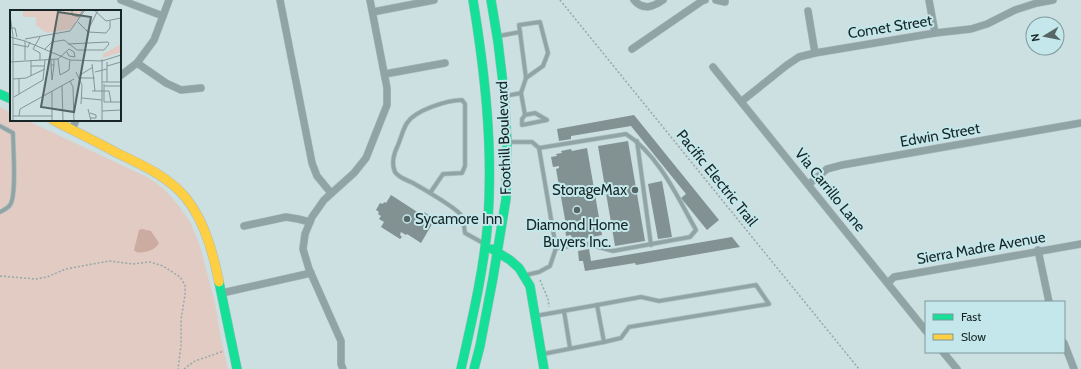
<svg xmlns="http://www.w3.org/2000/svg" width="1081" height="369" viewBox="0 0 1081 369" font-family="Cabin,sans-serif">
  <rect width="100%" height="100%" fill="#ccdfe1"/>
  <!-- green -->
  <path fill="#e1cbc3" d="M0 107 11 113V120H26L149 178 164 189 178 205 190 222 199 243 215 303 221 339 228 369H0Z"/>
  <!-- water -->
  <path fill="#ccaba1" d="M142 229 151 231 159 243C156 250 143 254 136 252L134 250 139 230Z"/>
  <!-- building -->
  <g fill="#829192">
    <path d="M634 115 719 220 707 230 681 198 686 194 631 126 571 136V139L559 141 557 129Z"/>
    <path d="M628 141 645 241 615 246 598 146Z"/>
    <path d="M587 148 602 235 587 238V240L577 242V238L572 239 571 235 566 236 565 229 570 228 569 225H566L556 169 559 168V166L553 167 551 157 557 156 556 154 562 153 561 151 571 149 572 151Z"/>
    <path d="M662 181 672 237 658 239 648 184Z"/>
    <path d="M391 195 422 215 424 212 435 219 421 243 407 234 406 235 401 232 400 235 402 237 400 239 381 227 384 222 379 219 381 216 378 214 379 212 376 210 380 203 383 204 384 202 386 203Z"/>
    <path d="M732 237 740 247 636 265 635 263 585 271 583 261H579L578 251 589 249 591 261Z"/>
  </g>
  <g fill="none" stroke-linecap="round" stroke-linejoin="round">
    <!-- lane casing -->
    <g stroke="#adbcbe" stroke-width="5">
      <g id="lane">
        <path d="M520 32 519 25 540 22 548 53 543 66 526 78"/>
        <path d="M499 36 520 32 526 78 521 93 505 96"/>
        <path d="M521 93 525 115 522 119V125L547 120 535 113 525 115"/>
        <path d="M0 126 13 133C13 146 17 196 10 205 8 208 4 210 0 212"/>
        <path d="M637 141 651 245"/>
        <path d="M508 142H532L539 148 626 134C659 155 678 198 696 230L690 237 613 251 588 244 556 248 550 266 539 272 526 275"/>
        <path d="M539 148 556 248"/>
        <path d="M430 193 443 174 462 173 465 166V104L462 100C448 100 415 110 407 123 403 129 401 138 398 145 394 153 391 163 395 172 399 178 407 180 413 183 422 188 456 208 461 215 464 220 464 227 465 233L483 243"/>
        <path d="M597 305 641 297 659 301 756 285 769 304 629 327 621 338 604 342"/>
        <path d="M564 311 570 348"/>
        <path d="M535 316 597 305 604 342 543 354"/>
      </g>
    </g>
    <!-- street casing -->
    <g stroke="#adbcbe" stroke-width="8">
      <g id="street">
        <path d="M121 0 163 16"/>
        <path d="M280 0 312 163 317 176 331 193"/>
        <path d="M634 0C643 11 653 7 663 0"/>
        <path d="M716 0 725 2V0"/>
        <path d="M929 0 935 33"/>
        <path d="M808 11 815 53"/>
        <path d="M373 12 434 0"/>
        <path d="M632 49 702 1 705 0"/>
        <path d="M137 63 166 83 181 90 201 88"/>
        <path d="M713 67 926 331"/>
        <path d="M385 74 445 63"/>
        <path d="M120 76 137 63 154 40 169 0"/>
        <path d="M742 101 787 65 799 57 815 53 935 33 971 29 987 24 1015 10 1037 3 1053 0"/>
        <path d="M72 130 76 120"/>
        <path d="M809 184 827 169 842 165 1081 123"/>
        <path d="M244 226 286 217 298 219 310 222"/>
        <path d="M1038 250 1049 302"/>
        <path d="M888 283 894 277 1081 244"/>
        <path d="M222 293 311 273"/>
        <path d="M1064 343 1074 369"/>
        <path d="M943 352 957 369"/>
        <path d="M343 369 341 364V341L309 269 303 249 305 234 312 217 324 200 354 173 366 158 387 105V88L370 0"/>
      </g>
    </g>
    <!-- fast casing -->
    <g stroke="#adbcbe" stroke-width="10">
      <g id="fast">
        <path d="M0 94 11 99"/>
        <path d="M492 249 510 260 519 268 530 286 544 369"/>
        <path d="M219 282 237 369"/>
        <path d="M461 369C472 320 484 270 488 220 493 146 485 73 473 0"/>
        <path d="M474 369 480 346 493 278 506 199 507 142 504 92 498 42 491 0"/>
      </g>
    </g>
    <!-- slow casing -->
    <g stroke="#adbcbe" stroke-width="10">
      <path id="slow" d="M53 120C74 131 95 141 115 152 140 164 168 176 186 198 205 222 213 253 219 282"/>
    </g>
    <!-- path -->
    <g stroke="#97a8aa" stroke-width="1.5" stroke-dasharray="2 2" stroke-linecap="butt">
      <path d="M560 0 859 369"/>
      <path d="M0 276 36 279 47 277 66 269 109 261 133 264 150 262 163 266 180 277 185 285V295L181 320V345L178 369"/>
      <path d="M540 280 548 299 549 307"/>
      <path d="M184 369 195 361 224 351"/>
    </g>
    <!-- lane -->
    <use href="#lane" stroke="#90a4a6" stroke-width="3.5"/>
    <!-- street -->
    <use href="#street" stroke="#90a4a6" stroke-width="7"/>
    <!-- fast -->
    <use href="#fast" stroke="#16e098" stroke-width="9"/>
    <!-- slow -->
    <use href="#slow" stroke="#ffcf43" stroke-width="9"/>
  </g>
  <!-- markers -->
  <g fill="#566667" stroke="#c3e7ea" stroke-width="1.5">
    <circle cx="635" cy="190" r="4"/>
    <circle cx="577" cy="210" r="4"/>
    <circle cx="407" cy="219" r="4"/>
  </g>
  <g text-anchor="middle" dominant-baseline="central" stroke-width="4" stroke-linejoin="round" paint-order="stroke">
    <!-- street labels -->
    <g font-size="15" fill="#172526" stroke="#c3e7ea">
      <text transform="translate(890 27) rotate(-9)">Comet Street</text>
      <text transform="translate(940 135) rotate(-10)">Edwin Street</text>
      <text transform="translate(504 138) rotate(-92)">Foothill Boulevard</text>
      <text transform="translate(717 178) rotate(51)">Pacific Electric Trail</text>
      <text transform="translate(830 190) rotate(51)">Via Carrillo Lane</text>
      <text transform="translate(981 248) rotate(-10)">Sierra Madre Avenue</text>
    </g>
    <!-- poi labels -->
    <g font-size="15" fill="#172526" stroke="#c3e7ea" text-anchor="end">
      <text x="627" y="190">StorageMax</text>
      <text x="415" y="219" text-anchor="start">Sycamore Inn</text>
      <text x="577" y="225" text-anchor="middle">Diamond Home<tspan x="577" dy="17">Buyers Inc.</tspan></text>
    </g>
  </g>
  <!-- overview -->
  <g transform="translate(10 10)">
    <rect width="111" height="111" fill="#ccdfe1"/>
    <path d="M13 0H74L61 19 37 23 26 15V7H13ZM111 34V42L93 48V44Z" fill="#e1cbc3"/>
    <path fill="none" stroke="#849596" stroke-width="1" d="M62 0V5L69 7 73 0M84 0 96 11 111 8M0 5 3 26M68 12 78 22 96 23 100 18V11M0 18H5L7 27M77 22 88 0M0 27 15 31 60 50 92 51 111 45M30 27 23 39 30 43V50M15 29 60 21 75 0M3 34 18 37 20 32M35 39 42 32 54 30 67 40H94L99 34 98 32 58 34M48 49 50 65 59 60 60 50M92 49V111M15 50V31M21 50V66M41 50V55H44V50M0 52 48 49 59 39 64 42 65 47 59 46 57 42M97 52V72M82 54 85 81M0 55V78M41 55 42 70 44 55M21 56H35M97 56 111 52M83 57 70 65 71 68H85M66 62 72 75 71 94M85 62 97 59M3 69 16 68 35 59M60 71 63 77 64 111M92 72H111M94 74V92H111M52 76 53 111M94 76H111M42 81V111M82 81H99L101 92M9 84V69M4 87 33 70 35 50M72 88 92 90M78 99 81 111M92 101 111 100M80 103 86 105V108H80M3 106H42M9 106 10 99 64 69M3 111V26"/>
    <path fill="#566667" fill-opacity="0.15" stroke="#566667" stroke-width="2" d="M48 2 81 7 64 102 31 97Z"/>
    <rect width="111" height="111" fill="none" stroke="#172526" stroke-width="2"/>
  </g>
  <!-- legend -->
  <rect x="925" y="301" width="140" height="52" fill="#c3e7ea" stroke="#7e999c"/>
  <rect x="933" y="314" width="20" height="6" fill="#16e098" stroke="#7e999c"/>
  <text x="961" y="321" font-size="12" fill="#172526">Fast</text>
  <rect x="933" y="334" width="20" height="6" fill="#ffcf43" stroke="#7e999c"/>
  <text x="961" y="341" font-size="12" fill="#172526">Slow</text>
  <!-- north arrow -->
  <g transform="translate(1045 36) rotate(260)"><circle r="19" fill="#c3e7ea" stroke="#7e999c"/>
  <path d="M0-3L7 15L0 10L-7 15Z" fill="#566667"/>
  <text y="-6" font-size="11" font-weight="bold" text-anchor="middle" fill="#172526">N</text>
  </g>
</svg>
